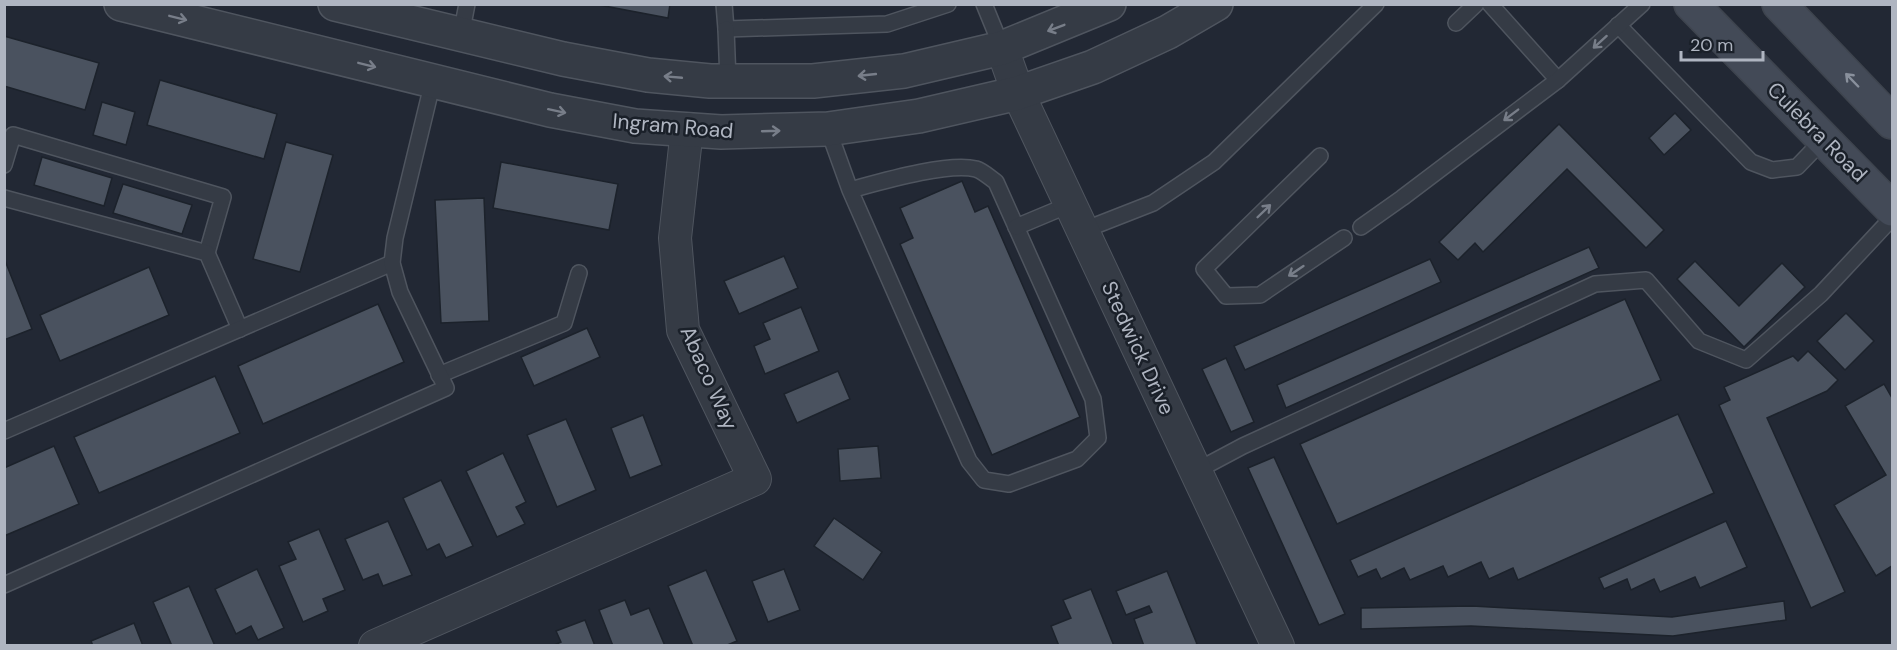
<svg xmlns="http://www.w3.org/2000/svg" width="1897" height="650" viewBox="0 0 1897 650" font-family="'DM Sans',sans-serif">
  <rect width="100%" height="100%" fill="#222834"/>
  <!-- building -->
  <g fill="#4a525f" stroke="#1c222b" stroke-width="1.5">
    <path d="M594 4H670L668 18Z"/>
    <path d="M4 36 99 63 85 110 4 86Z"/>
    <path d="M160 80 277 114 264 159 147 125Z"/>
    <path d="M102 102 135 112 126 145 93 135Z"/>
    <path d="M1675 113 1691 130 1664 155 1649 138Z"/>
    <path d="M1559 124 1664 230 1646 248 1567 169 1483 252 1475 243 1458 260 1439 242Z"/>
    <path d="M286 142 333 155 300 272 253 259Z"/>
    <path d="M42 157 112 178 104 206 34 185Z"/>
    <path d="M501 162 618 184 609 230 493 208Z"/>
    <path d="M962 181 975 212 988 206 1080 417 992 455 900 244 913 238 900 208Z"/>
    <path d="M123 184 192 205 182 234 113 213Z"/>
    <path d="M484 198 489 321 441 323 435 200Z"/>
    <path d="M1589 247 1599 268 1286 408 1277 385Z"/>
    <path d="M784 256 798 288 739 314 724 281Z"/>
    <path d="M4 258 32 329 4 340Z"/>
    <path d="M1430 259 1441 282 1245 370 1234 346Z"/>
    <path d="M1695 261 1739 306 1782 263 1805 287 1744 347 1677 279Z"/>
    <path d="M149 267 169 315 60 361 40 315Z"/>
    <path d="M1625 299 1661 380 1337 524 1300 444Z"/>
    <path d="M378 304 404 362 263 424 238 366Z"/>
    <path d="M801 307 819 351 765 374 754 346 770 339 763 323Z"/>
    <path d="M1846 313 1874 341 1845 370 1817 341Z"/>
    <path d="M587 328 600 357 534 386 521 357Z"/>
    <path d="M1808 351 1838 380 1827 391 1767 418 1845 592 1811 608 1719 405 1730 400 1724 387 1793 356 1798 361Z"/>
    <path d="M1226 358 1254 422 1231 432 1202 369Z"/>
    <path d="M838 371 850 399 797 423 784 394Z"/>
    <path d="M215 376 240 433 99 493 74 437Z"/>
    <path d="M1884 384 1892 398V566L1876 576 1834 505 1886 475 1845 406Z"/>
    <path d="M1678 414 1714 493 1518 580 1513 568 1489 579 1481 562 1448 577 1443 566 1410 580 1404 568 1381 579 1376 569 1358 577 1350 560Z"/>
    <path d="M643 415 662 465 630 478 611 428Z"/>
    <path d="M566 419 596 490 557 507 527 435Z"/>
    <path d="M54 446 79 504 4 536V468Z"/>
    <path d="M878 446 881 478 840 481 838 449Z"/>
    <path d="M503 453 526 502 516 507 525 524 497 537 466 471Z"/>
    <path d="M1274 457 1345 614 1319 625 1248 468Z"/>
    <path d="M441 480 473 546 446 558 439 544 427 550 403 498Z"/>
    <path d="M834 518 882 552 863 580 814 546Z"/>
    <path d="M388 521 412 575 383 586 378 574 363 580 345 539Z"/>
    <path d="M1726 521 1747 567 1700 588 1695 577 1660 592 1654 579 1631 590 1627 579 1604 589 1599 578Z"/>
    <path d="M319 529 345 590 323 599 328 611 303 622 279 566 296 559 288 542Z"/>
    <path d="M257 569 284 628 258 640 251 626 236 634 215 589Z"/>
    <path d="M784 569 800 610 768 622 752 581Z"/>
    <path d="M706 570 737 641 725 646H693L668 586Z"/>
    <path d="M1167 571 1197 644 1193 646H1144L1134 619 1152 612 1149 606 1126 615 1116 591Z"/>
    <path d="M189 586 215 646H172L153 602Z"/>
    <path d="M1091 589 1114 646H1059L1051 626 1071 618 1063 600Z"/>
    <path d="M625 600 631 615 649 608 665 646H613L599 610Z"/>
    <path d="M1784 601 1786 620 1673 636 1471 626 1361 629V608L1472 606 1672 617Z"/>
    <path d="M585 620 595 646H552L561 642 556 631Z"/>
    <path d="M134 623 143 646H93L91 641Z"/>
  </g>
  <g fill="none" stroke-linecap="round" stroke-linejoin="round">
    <!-- service casing -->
    <g stroke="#4f555f" stroke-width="18">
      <g id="service">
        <path d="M724 4 726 29 887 24 948 4"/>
        <path d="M984 4 1002 48"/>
        <path d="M1490 4 1558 80"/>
        <path d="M1456 23 1476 4"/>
        <path d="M1618 25 1751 162 1772 170 1797 167 1824 139"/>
        <path d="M726 29 728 81"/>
        <path d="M461 35 467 4"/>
        <path d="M828 129 850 190 969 461 984 480 1009 484 1077 459 1098 438 1093 399 996 182C990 178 983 171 976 169 947 162 880 182 850 190"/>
        <path d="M1320 156 1204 269 1226 296 1260 295 1344 238"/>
        <path d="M4 165 13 135 223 197 207 253"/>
        <path d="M4 198 207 253 240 329"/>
        <path d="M1016 227 1071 204"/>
        <path d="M1361 227 1402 198 1558 80 1642 4"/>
        <path d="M1084 230 1153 203 1214 162 1376 4"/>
        <path d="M439 375 564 323 579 273"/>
        <path d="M4 431 392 263"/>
        <path d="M1196 471 1243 446 1595 284 1646 280 1699 341 1746 360 1821 294 1892 218"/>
        <path d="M4 585 446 388 400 292 392 263 395 238 433 81"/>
      </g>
    </g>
    <!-- minor casing -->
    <g stroke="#4f555f" stroke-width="34">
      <g id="minor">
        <path d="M1002 48 1018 93 1278 646"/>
        <path d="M375 646 755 479 683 330 675 238 687 129"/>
      </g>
    </g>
    <!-- tertiary casing -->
    <g stroke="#4f555f" stroke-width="36">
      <g id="tertiary">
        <path d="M121 4 550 110 635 126 721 132 828 129 919 116 1018 93 1093 67 1168 32 1216 4"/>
        <path d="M335 4 563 59 648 75 710 81H813L904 71 1002 48 1109 4"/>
      </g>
    </g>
    <!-- secondary casing -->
    <g stroke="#3e444e" stroke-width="36">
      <g id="secondary">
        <path d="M1691 4 1892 209"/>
        <path d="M1779 4 1892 122"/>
      </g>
    </g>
    <!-- service -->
    <use href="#service" stroke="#353b45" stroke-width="15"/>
    <!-- minor -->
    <use href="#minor" stroke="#353b45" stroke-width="32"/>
    <!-- tertiary -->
    <use href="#tertiary" stroke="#353b45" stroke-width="33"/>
    <!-- secondary -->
    <use href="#secondary" stroke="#434a57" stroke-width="33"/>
  </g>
  <!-- one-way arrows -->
  <defs><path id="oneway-shaft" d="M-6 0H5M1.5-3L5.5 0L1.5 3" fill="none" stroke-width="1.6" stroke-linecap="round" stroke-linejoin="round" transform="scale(1.5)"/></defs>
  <g stroke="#787e89">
    <use href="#oneway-shaft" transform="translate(178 18) rotate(14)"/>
    <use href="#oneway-shaft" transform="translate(1056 28) rotate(159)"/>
    <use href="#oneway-shaft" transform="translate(1600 42) rotate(138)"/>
    <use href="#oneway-shaft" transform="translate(367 65) rotate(14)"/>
    <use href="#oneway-shaft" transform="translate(867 75) rotate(174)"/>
    <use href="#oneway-shaft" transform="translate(673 77) rotate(-175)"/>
    <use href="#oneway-shaft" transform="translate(557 111) rotate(12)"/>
    <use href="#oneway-shaft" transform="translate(1511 115) rotate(143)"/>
    <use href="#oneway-shaft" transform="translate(771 131) rotate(-2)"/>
    <use href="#oneway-shaft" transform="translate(1264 211) rotate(-44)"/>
    <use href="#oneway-shaft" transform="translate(1296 271) rotate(146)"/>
  </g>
  <use stroke="#89909c" href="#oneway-shaft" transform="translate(1852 80) rotate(-134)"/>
  <g text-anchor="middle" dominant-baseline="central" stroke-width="5" stroke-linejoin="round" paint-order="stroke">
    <!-- street labels -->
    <g font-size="21" fill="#afb5c1" stroke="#1a2029">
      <text transform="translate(673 126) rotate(5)">Ingram Road</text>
      <text transform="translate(1817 132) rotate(45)">Culebra Road</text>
      <text transform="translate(1138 348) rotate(65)">Stedwick Drive</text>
      <text transform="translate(709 378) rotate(66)">Abaco Way</text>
    </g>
  </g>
  <!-- border -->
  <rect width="1897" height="650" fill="none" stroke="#afb5c1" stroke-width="12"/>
  <!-- scale -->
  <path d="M1681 51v9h82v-9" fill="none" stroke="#afb5c1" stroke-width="3"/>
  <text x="1690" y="51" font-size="18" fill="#afb5c1" stroke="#1a2029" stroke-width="4.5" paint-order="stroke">20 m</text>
</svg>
